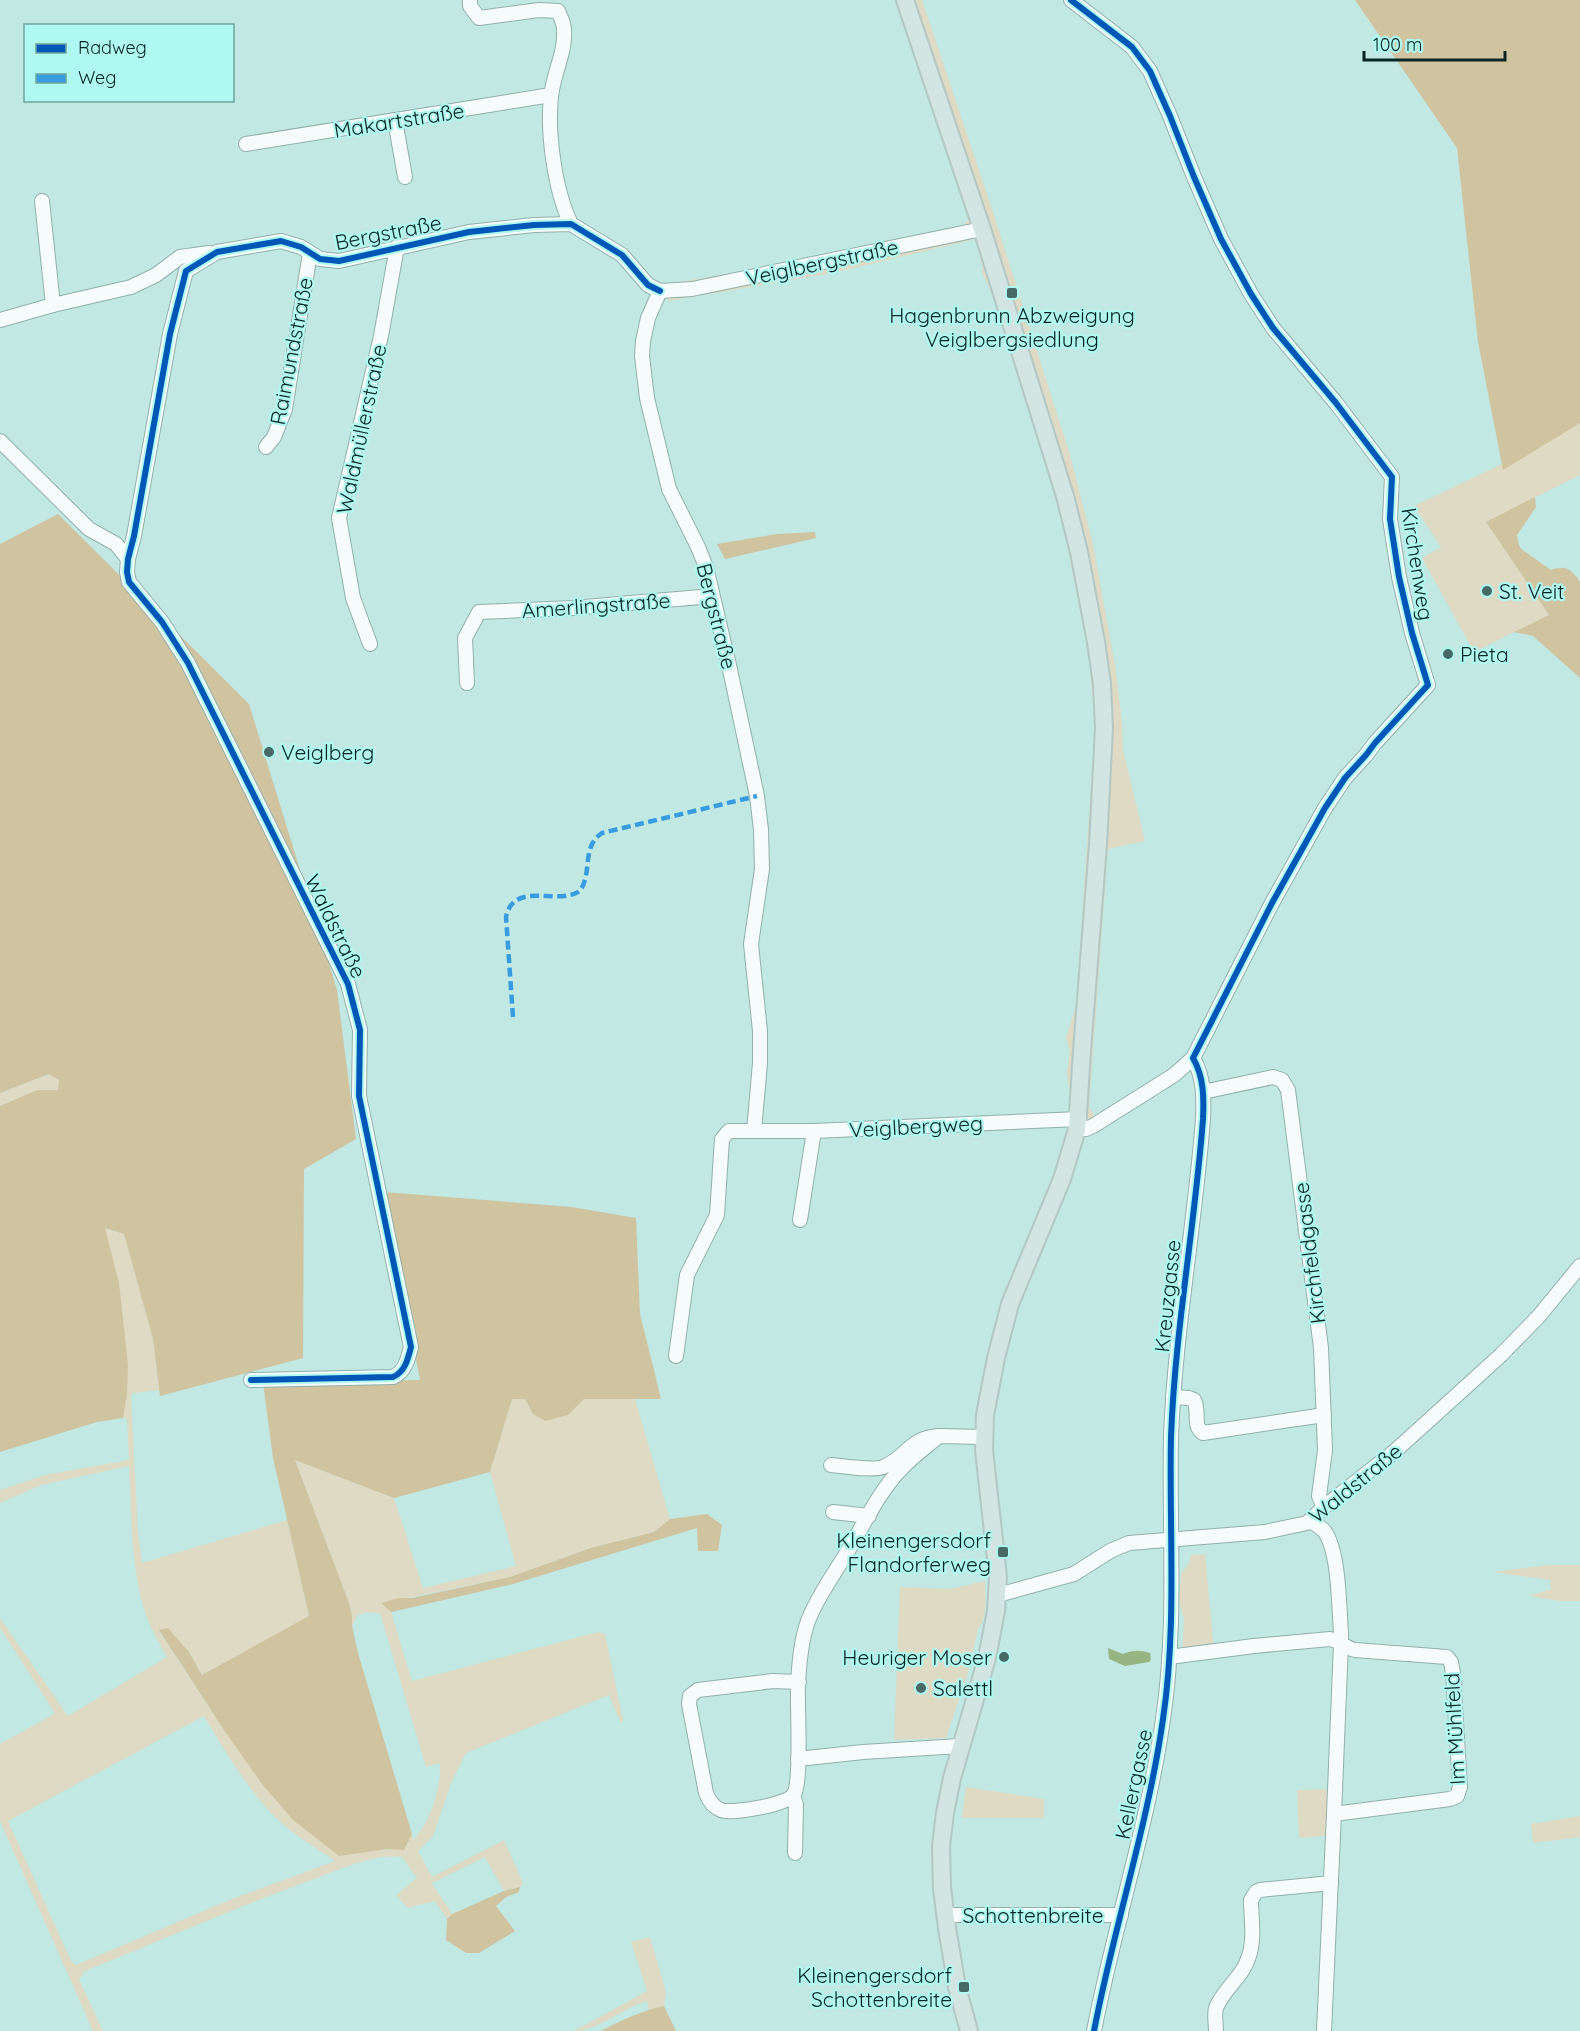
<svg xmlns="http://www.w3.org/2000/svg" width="1580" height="2031" viewBox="0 0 1580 2031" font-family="Quicksand,sans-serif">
  <rect width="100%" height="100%" fill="#c1e8e3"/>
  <!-- green -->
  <g fill="#dedac3" fill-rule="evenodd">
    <path d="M896 0H922L992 209 1070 455 1093 544 1116 671 1122 724 1123 750 1145 841 1108 849 1089 1107 1096 1118 1068 1122 1072 1109 1067 1072 1070 1051 1066 1037 1076 1007 1095 727 1089 658 1062 518 998 310 990 289 982 273V265L976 239 833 273 668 301 667 284 769 267 963 226 969 218Z"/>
    <path d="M1580 301V475L1486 522 1549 615 1474 652 1422 558 1441 547 1414 506 1504 463Z"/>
    <path d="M50 1074 59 1080 58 1090H37L0 1106V1093Z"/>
    <path d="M104 1228 124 1234 153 1339 159 1390 133 1393 131 1396 138 1533 142 1563 287 1520 309 1617 202 1675 190 1653 159 1631 224 1730 376 1850 404 1849 412 1834 414 1840C431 1819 441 1790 440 1763L426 1767 380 1613 367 1612 358 1615 352 1626V1615L349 1603 295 1460 394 1498 423 1588 516 1566 490 1472 512 1399H525L533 1414 568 1415 584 1399H635L670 1519 654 1532 591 1548 510 1577 382 1603 391 1612 412 1681 598 1632 605 1634 623 1720 621 1723 609 1695 466 1753 451 1783 433 1836 418 1851 432 1877 504 1840 523 1883 520 1887 504 1891 485 1857 432 1883 452 1914 447 1919 435 1901 408 1908 396 1895 417 1878 402 1857C372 1854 342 1869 314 1879 236 1907 162 1940 85 1971L79 1979 103 2031H93L0 1821V1744L54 1714 53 1710 0 1628V1618L68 1716 167 1657C159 1643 151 1629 146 1615 130 1568 132 1515 129 1466L41 1485 0 1503V1490L45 1475 129 1460 127 1419 123 1418 127 1395 119 1283ZM204 1716C225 1751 247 1789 276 1818 293 1834 316 1848 335 1861L232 1899 76 1965 71 1961 8 1821Z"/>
    <path d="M1205 1554 1214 1651 1182 1655 1184 1618 1179 1602 1181 1574 1189 1563 1191 1555Z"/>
    <path d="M1548 1565H1580V1601H1560L1529 1596 1551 1589 1550 1580 1493 1572Z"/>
    <path d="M985 1581C985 1596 988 1617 978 1629L968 1673 946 1738 894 1740 900 1587 950 1589Z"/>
    <path d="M966 1787 1044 1799V1818H962Z"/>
    <path d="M1335 1789 1334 1835 1299 1838 1297 1790Z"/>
    <path d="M1580 1816V1837L1533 1843 1531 1824Z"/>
    <path d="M650 1937 666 1992 664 2006 649 2010 647 2001C623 2008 598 2031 574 2031L647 1991 631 1942Z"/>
  </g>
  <!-- forest -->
  <g fill="#d0c3a0">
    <path d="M1355 0H1580V423L1503 470 1478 342 1457 148Z"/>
    <path d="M1535 497 1536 507 1517 535C1519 552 1523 549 1534 558 1540 562 1545 566 1551 570 1565 564 1573 570 1580 582V678L1533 636 1514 632 1549 615 1486 522Z"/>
    <path d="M58 514 249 704 337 990 356 1139 304 1169 303 1358 160 1396 153 1339 124 1234 105 1228 119 1283 128 1365 127 1395 123 1418 97 1422 0 1452V1106L37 1090H58L59 1080 49 1074 0 1093V544Z"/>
    <path d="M815 532 816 538 725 559 717 544 777 534Z"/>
    <path d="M384 1192 572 1207 636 1218 640 1314 661 1399H584L568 1415 545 1421 533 1414 525 1399H512L490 1472 394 1498 295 1460 349 1603 352 1615V1626L358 1653 412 1834 404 1850 387 1849 339 1856 293 1820 262 1784 224 1730 159 1630 168 1628 189 1652 202 1675 309 1616 273 1458 263 1383 420 1380Z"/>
    <path d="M707 1514 722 1525 718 1551H698L697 1528 513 1584 391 1612 381 1603 399 1598H412L510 1577 591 1548 654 1532 670 1519Z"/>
    <path d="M520 1887 519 1892 506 1897 496 1906 515 1931 479 1953H466L446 1940 447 1919 452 1914 504 1891Z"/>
    <path d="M664 2006 676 2031H601C621 2020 642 2011 664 2006Z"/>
  </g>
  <!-- water -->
  <path fill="#96b582" d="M1108 1648 1123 1654C1134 1650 1139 1650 1150 1653L1151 1660 1149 1662 1125 1666 1109 1659Z"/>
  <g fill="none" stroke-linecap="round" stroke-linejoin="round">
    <!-- minor casing -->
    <g stroke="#91b0ac" stroke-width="16">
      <g id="minor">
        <path d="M470 0V6L479 18 539 10 558 11C560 16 564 23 564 29 566 52 553 74 551 97 547 133 555 191 571 224"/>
        <path d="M1071 0 1132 47 1150 71 1170 116 1194 177 1221 239 1251 294 1273 328 1336 403 1392 477 1390 519 1399 577 1412 633 1428 685 1375 743 1366 755 1345 778 1325 808 1272 903 1193 1058 1174 1075 1093 1126 1086 1129H1077"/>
        <path d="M395 120 405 177"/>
        <path d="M246 144 551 95"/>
        <path d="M42 201 53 305"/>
        <path d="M660 291 648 318 643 341 642 356 647 398 669 489 698 547 706 567 729 665 757 796 761 830 762 869 751 944 760 1031V1063L754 1131H729L722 1139 717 1215 687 1275 676 1356"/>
        <path d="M660 291 692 289 982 229"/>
        <path d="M0 320 53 305 131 287 156 275 180 257 209 253"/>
        <path d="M0 441 89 529 116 544 128 559"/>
        <path d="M266 447 274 437 285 409 310 253"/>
        <path d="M370 644 353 598 339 518 381 336 397 247"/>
        <path d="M467 683 465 638 479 612 573 608 712 596"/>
        <path d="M1203 1092 1273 1077 1282 1080 1288 1090 1321 1348 1325 1450 1319 1496 1324 1507"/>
        <path d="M754 1131H814L1079 1119"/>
        <path d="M800 1220 814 1131"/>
        <path d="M251 1380 393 1377C405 1372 408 1359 411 1347L359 1096 360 1030 348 984 188 663 162 622 129 582 127 572 128 559 134 536 170 334 186 271 217 252 281 241 301 247 320 259 339 261 469 232 534 225 571 224 622 255 648 285 660 291"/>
        <path d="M1173 1397 1189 1398 1194 1400C1200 1411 1192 1426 1203 1433L1324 1415"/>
        <path d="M831 1465C844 1466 872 1471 883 1467 907 1458 908 1438 939 1436"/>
        <path d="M833 1512 869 1516"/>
        <path d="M998 1595 1074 1574 1110 1551 1129 1543 1265 1532 1307 1523 1324 1507 1395 1451 1501 1355 1539 1316 1580 1266"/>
        <path d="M1169 1657 1254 1646 1330 1639C1339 1641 1346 1648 1355 1650L1447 1657 1451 1662 1453 1673 1460 1787 1457 1796 1450 1799 1334 1814 1341 1644V1633C1339 1607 1339 1552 1325 1532 1321 1527 1315 1524 1310 1521"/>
        <path d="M799 1682 773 1681 698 1690 690 1696 689 1704 706 1793C709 1801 713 1807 721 1810 732 1814 788 1805 794 1794 802 1781 797 1704 798 1684 799 1664 801 1640 808 1621 818 1595 835 1573 849 1549 864 1524 880 1490 901 1469 912 1457 926 1447 939 1436L983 1437"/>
        <path d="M798 1759 863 1752 960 1746"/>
        <path d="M793 1795 796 1805 795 1853"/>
        <path d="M945 1915H1121"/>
        <path d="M1094 2031C1114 1926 1148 1825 1163 1719 1177 1626 1169 1531 1171 1437 1175 1330 1195 1225 1203 1119 1204 1098 1204 1077 1193 1058"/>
        <path d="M1216 2031C1216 2023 1214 2015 1216 2008 1224 1988 1243 1977 1249 1956 1255 1938 1251 1918 1251 1900L1256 1892 1260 1890 1331 1883"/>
        <path d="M1324 2031 1334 1814"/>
      </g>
    </g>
    <!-- major casing -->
    <g stroke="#b3c7c4" stroke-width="20">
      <path id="major" d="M905 0 982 229 1065 496 1079 552 1096 642 1102 684 1104 728 1098 845 1082 1051 1077 1129 1062 1179 1010 1304 996 1358 985 1415 984 1450 998 1577 996 1611 987 1658 952 1778 945 1813 941 1846 942 1888 947 1928 957 1987 969 2031"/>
    </g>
    <!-- minor -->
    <use href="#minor" stroke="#f6fcfb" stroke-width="14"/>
    <!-- major -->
    <use href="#major" stroke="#d2e5e3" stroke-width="16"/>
    <!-- quiet -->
    <path stroke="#399ce0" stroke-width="4.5" stroke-dasharray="9 4.5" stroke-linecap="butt" d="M513 1017 506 917C514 880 557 906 580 891 593 871 581 847 602 833L757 796"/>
    <!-- cycleway casing -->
    <g stroke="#b0f9f0" stroke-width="10">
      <g id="cycleway">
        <path d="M1071 0 1132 47 1150 71 1170 116 1194 177 1221 239 1251 294 1273 328 1336 403 1392 477 1390 519 1399 577 1412 633 1428 685 1375 743 1366 755 1345 778 1325 808 1272 903 1193 1058C1204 1077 1204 1098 1203 1119 1195 1225 1175 1330 1171 1437 1169 1531 1177 1626 1163 1719 1148 1825 1114 1926 1094 2031"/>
        <path d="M251 1380 393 1377C405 1372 408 1359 411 1347L359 1096 360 1030 348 984 188 663 162 622 129 582 127 572 128 559 134 536 170 334 186 271 217 252 281 241 301 247 320 259 339 261 469 232 534 225 571 224 622 255 648 285 660 291"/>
      </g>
    </g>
    <!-- cycleway -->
    <use href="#cycleway" stroke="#0057b8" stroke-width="6"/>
  </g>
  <!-- markers -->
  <g fill="#486a66" stroke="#b0f9f0" stroke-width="2">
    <rect x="1006" y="287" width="12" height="12" rx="3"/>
    <circle cx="1487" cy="591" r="6"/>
    <circle cx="1448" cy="654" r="6"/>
    <circle cx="269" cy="752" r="6"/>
    <rect x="997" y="1546" width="12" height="12" rx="3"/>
    <circle cx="1004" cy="1657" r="6"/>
    <circle cx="921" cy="1688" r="6"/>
    <rect x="958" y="1981" width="12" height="12" rx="3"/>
  </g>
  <g text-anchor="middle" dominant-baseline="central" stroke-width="4.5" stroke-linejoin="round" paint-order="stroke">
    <!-- street labels -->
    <g font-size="21" fill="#072623" stroke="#b0f9f0">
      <text transform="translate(399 120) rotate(-9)">Makartstraße</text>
      <text transform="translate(388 232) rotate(-11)">Bergstraße</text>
      <text transform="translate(822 262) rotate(-12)">Veiglbergstraße</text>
      <text transform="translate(291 351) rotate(-79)">Raimundstraße</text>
      <text transform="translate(361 429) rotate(-78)">Waldmüllerstraße</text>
      <text transform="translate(1418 564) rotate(81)">Kirchenweg</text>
      <text transform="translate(596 605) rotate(-4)">Amerlingstraße</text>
      <text transform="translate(717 616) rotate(76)">Bergstraße</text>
      <text transform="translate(336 926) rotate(64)">Waldstraße</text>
      <text transform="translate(916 1126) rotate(-3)">Veiglbergweg</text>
      <text transform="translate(1309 1253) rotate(-97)">Kirchfeldgasse</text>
      <text transform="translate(1167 1296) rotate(-84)">Kreuzgasse</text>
      <text transform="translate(1355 1483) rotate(-39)">Waldstraße</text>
      <text transform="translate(1454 1729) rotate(-93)">Im Mühlfeld</text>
      <text transform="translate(1133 1784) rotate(-78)">Kellergasse</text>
      <text x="1033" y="1915">Schottenbreite</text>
    </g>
    <!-- poi labels -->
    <g font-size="21" fill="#072623" stroke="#b0f9f0" text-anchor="start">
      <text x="1012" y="315" text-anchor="middle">Hagenbrunn Abzweigung<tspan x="1012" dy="24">Veiglbergsiedlung</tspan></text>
      <text x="1499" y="591">St. Veit</text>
      <text x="1460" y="654">Pieta</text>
      <text x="281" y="752">Veiglberg</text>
      <text x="991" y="1540" text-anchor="end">Kleinengersdorf<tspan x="991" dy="24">Flandorferweg</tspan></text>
      <text x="992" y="1657" text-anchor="end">Heuriger Moser</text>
      <text x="933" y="1688">Salettl</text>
      <text x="952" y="1975" text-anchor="end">Kleinengersdorf<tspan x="952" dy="24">Schottenbreite</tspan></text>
    </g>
  </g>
  <!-- legend -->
  <rect x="24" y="24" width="210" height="78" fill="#b0f9f0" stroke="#6ca59e" stroke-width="1.5"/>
  <rect x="36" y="44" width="30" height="9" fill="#0057b8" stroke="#6ca59e" stroke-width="1.5"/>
  <text x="78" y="54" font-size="18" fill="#072623">Radweg</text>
  <rect x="36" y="74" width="30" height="9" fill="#399ce0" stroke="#6ca59e" stroke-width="1.5"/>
  <text x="78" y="84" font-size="18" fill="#072623">Weg</text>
  <!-- scale -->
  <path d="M1364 51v9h141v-9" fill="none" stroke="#072623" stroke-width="3"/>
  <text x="1373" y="51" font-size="18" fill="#072623" stroke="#b0f9f0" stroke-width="4.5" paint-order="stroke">100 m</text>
</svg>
